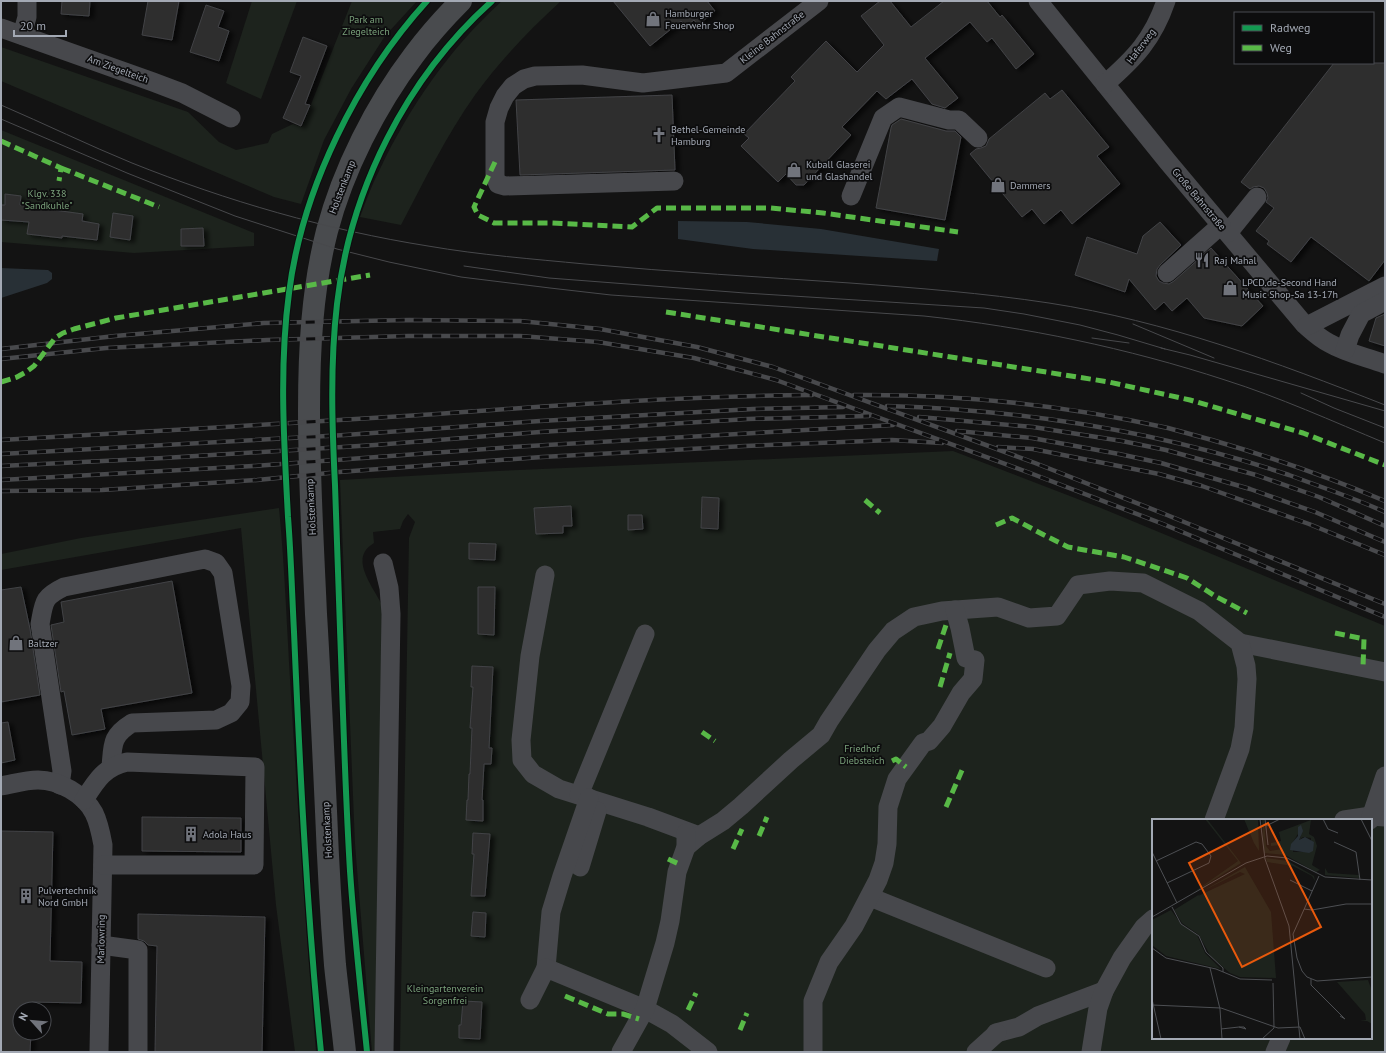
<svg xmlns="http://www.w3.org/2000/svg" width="1386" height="1053" viewBox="0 0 1386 1053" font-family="'PT Sans',sans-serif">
  <defs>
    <filter id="shadow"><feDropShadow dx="4.5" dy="2.5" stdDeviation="2" flood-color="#0009"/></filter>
  </defs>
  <rect width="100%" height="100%" fill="#131313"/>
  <!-- green -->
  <g fill="#1d231d" fill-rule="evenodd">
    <path d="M252 1H297L261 99 226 83Z"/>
    <path d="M352 1H417L385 36 351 89 324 140 301 204 274 197 1 81V47L188 112 219 142 236 150 268 143 272 134 293 124 302 127Z"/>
    <path d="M502 1H561C530 29 500 61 475 95 446 136 424 181 401 225L360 217C366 201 372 184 380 169 410 106 450 48 502 1Z"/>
    <path d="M1 130 254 233V246L134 253 1 242Z"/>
    <path d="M953 451 1101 508 1385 626V1052H400L409 538 415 522 408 514 403 521 400 529 373 532 374 543C348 558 373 586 382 605L379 1052H372L355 844 340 480 498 471ZM1153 820H1371V1038H1153Z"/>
    <path d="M279 508C285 570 287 633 291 695 298 814 306 933 316 1052H295L276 905 241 528 1 570V554L81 538Z"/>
  </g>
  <!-- water -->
  <g fill="#283036">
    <path d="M678 221 747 222 821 229 939 249 937 261 753 249 678 239Z"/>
    <path d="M1 268 48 270 52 273V279L47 283 1 298Z"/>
  </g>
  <!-- building -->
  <g fill="#2d2d2e" stroke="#424346" filter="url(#shadow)">
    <path d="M62 1H90L89 16 61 14Z"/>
    <path d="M148 1H179L172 40 142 35Z"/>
    <path d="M613 1H707L715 11 698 25 694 20 686 26 681 21 650 46Z"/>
    <path d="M880 1H890L911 27 944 1H987L1000 17 1002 15 1034 54 1016 69 992 38 987 42 970 22 925 58 958 98 945 108 932 104 912 79 886 99 877 91 842 127 851 135 804 185H796L786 174 778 182 741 146 749 138 744 134 795 81 791 77 826 41 857 72 884 45 861 16Z"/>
    <path d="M206 5 224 11 218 27 229 31 219 61 190 52Z"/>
    <path d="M303 37 327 46 305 104 310 105 301 126 283 118 301 76 290 72Z"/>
    <path d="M1334 63H1385V260L1369 281 1311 237 1291 262 1267 244 1269 241 1256 231 1274 208 1266 202 1268 198 1267 193 1264 188 1259 186 1253 187 1250 189 1241 182Z"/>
    <path d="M1062 90 1109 147 1097 156 1120 184 1072 224 1061 210 1044 224 1032 209 1022 217 970 154 976 149 981 148 986 146 989 139 1045 93 1050 99Z"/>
    <path d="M672 95 675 170 520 175 516 100Z"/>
    <path d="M901 119 946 131H955L961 137 945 220 876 208 891 128 892 125Z"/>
    <path d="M5 194 21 196 20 205 54 209V210L83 214 82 221 99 224 97 240 62 236V238L27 234 29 222 1 220V205H5Z"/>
    <path d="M113 213 133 216 130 240 110 237Z"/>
    <path d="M1160 222 1181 245 1160 265 1157 269 1156 276 1159 281 1163 283 1169 284 1174 281 1211 248 1263 306 1242 326 1204 318 1187 298 1172 311 1164 302 1155 310 1129 279 1125 292 1075 275 1087 237 1137 254 1143 236Z"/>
    <path d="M203 228 204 246H181V229Z"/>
    <path d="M1385 314V346L1369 341 1376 318Z"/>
    <path d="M702 497 719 498 718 529 701 528Z"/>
    <path d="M571 506 572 526H563V533L536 534 534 508Z"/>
    <path d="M628 515H642L643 529 628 530Z"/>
    <path d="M469 543 496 544 495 560 469 559Z"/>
    <path d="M172 581 192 693 101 709 105 729 72 735 64 691 61 692 51 625 64 622 61 602Z"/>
    <path d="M21 587 30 629 40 695 1 702V590Z"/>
    <path d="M478 587H495L494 635 478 634Z"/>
    <path d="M472 666 493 667 489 748H492L491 764H484L482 800H483V821L466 820 467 800H468L469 774H470L472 728H470L473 687H471Z"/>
    <path d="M8 722 15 760 1 763V723Z"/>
    <path d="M142 817 241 818V852L142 851Z"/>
    <path d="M1 831 53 832 50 961 82 962 81 1003 32 1002 31 1009H20V1033H31L30 1052H1Z"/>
    <path d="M473 833 490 834 485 896H471L474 854H472Z"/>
    <path d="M473 912 486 913 485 937 471 936Z"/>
    <path d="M138 914 265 917 262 1052H155L157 946 148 945 144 941 138 939Z"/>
    <path d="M463 1001 482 1002 480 1039 459 1038V1025H461Z"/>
  </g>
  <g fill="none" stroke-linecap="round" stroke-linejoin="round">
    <!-- minor -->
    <g stroke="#47484c" stroke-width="19">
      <path d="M1038 1 1168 162 1304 324C1312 331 1319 338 1329 343 1346 353 1366 357 1385 364"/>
      <path d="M1 28 153 82 182 93 231 118"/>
      <path d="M22 35 27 17V1"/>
      <path d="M1105 84C1135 58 1153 39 1166 1"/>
      <path d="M674 181 505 186 498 184 495 177V122L499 108 505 96 513 86 524 79 535 76 582 75 643 83 726 73 819 1"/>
      <path d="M851 196 883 118 899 107 949 120H959L978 138"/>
      <path d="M1228 233 1257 197"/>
      <path d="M1167 273 1221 225"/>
      <path d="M1307 326 1385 286"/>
      <path d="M1345 350 1350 335 1361 314 1385 301"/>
      <path d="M383 563 389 588 391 614 384 1052"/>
      <path d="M545 575 530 656 521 740 522 760 533 774 559 789 648 817 699 836"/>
      <path d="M1240 643 1385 672"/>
      <path d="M60 785 62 771 40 624C44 602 43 597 64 587L205 559 216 563 223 573 241 686 240 702 231 713 216 720 132 723C111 736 113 744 111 767"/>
      <path d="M1 786C13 784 25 780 38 780 59 780 84 794 94 813 99 823 101 834 103 845L99 1052"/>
      <path d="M579 795 645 634"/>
      <path d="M84 800C96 781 104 767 127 762L255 767 254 865H103"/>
      <path d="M1344 820 1371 816 1385 817"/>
      <path d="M1370 820 1385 776"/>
      <path d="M686 847 699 836 723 821 741 806 791 760 821 735 829 721 877 650 893 631 914 617 942 611 998 607 1029 618 1057 616 1078 585 1110 581 1143 583 1199 611 1240 643 1246 666 1247 679 1244 728 1240 749 1214 820"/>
      <path d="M580 867 597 811"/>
      <path d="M870 897 1046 968"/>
      <path d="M101 945 138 950V1052"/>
      <path d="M546 968 551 912 562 876 589 798"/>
      <path d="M530 1000 546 968 645 1009 672 1024 708 1052"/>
      <path d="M996 1033 1019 1027 1038 1016 1104 991"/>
      <path d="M621 1052 645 1009 665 943 670 921 677 872 686 847V833"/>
      <path d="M813 1052V1001L829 962 854 926 878 880 884 863 887 844 888 807 897 779 923 743 929 741 942 726 961 693 973 679 975 660 966 658 960 628 955 610"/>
      <path d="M976 1052 997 1033"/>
      <path d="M1091 1052 1098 1008 1104 991 1122 958 1144 927 1153 919"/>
      <path d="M1275 1052 1281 1038"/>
    </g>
    <!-- major -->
    <path stroke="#494b4e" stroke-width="22" d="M345 1052C342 1023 338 994 335 965 331 914 328 862 326 811 323 745 320 680 316 614 313 546 309 479 309 411 309 350 312 290 327 231 343 170 376 105 414 55 428 36 444 18 461 1"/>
    <!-- tram -->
    <g stroke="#48494c" stroke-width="1">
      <path d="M1 105C45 124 88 145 132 163 227 201 327 230 428 246 480 255 533 259 585 264 673 272 762 277 850 283 917 288 983 293 1049 303 1166 321 1276 362 1385 405"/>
      <path d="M1 119 127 173 235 216 337 249 389 262 461 277 550 288 611 295 924 316C1026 327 1127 348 1225 380 1279 397 1332 421 1385 443"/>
      <path d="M464 266 549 278 745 293 984 308 1024 314 1080 325 1118 335 1165 349"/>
      <path d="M1133 324 1214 358"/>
      <path d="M1092 338 1129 343"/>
      <path d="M1161 348 1190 355 1385 411"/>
      <path d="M1301 393 1334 408 1385 428"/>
    </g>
    <!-- rail casing -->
    <g stroke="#48494c" stroke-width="4.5">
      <g id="rail">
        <path d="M1 349 115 336 264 323 409 320 520 321 600 329 697 347 773 367 1035 463 1167 515 1385 604"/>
        <path d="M1 359 106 348 267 340 408 336H520L598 342 694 358 776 380 1030 473 1163 524 1385 617"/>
        <path d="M854 395C959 394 1065 405 1168 428 1183 432 1197 436 1212 440 1271 457 1328 477 1385 501"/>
        <path d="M887 406C1025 410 1158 431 1289 475 1321 487 1354 498 1385 512"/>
        <path d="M919 417 1033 427 1122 441 1166 450 1256 475 1319 497 1385 526"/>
        <path d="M957 431 1032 438 1119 454 1161 463 1250 489 1315 512 1385 542"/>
        <path d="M1 440C146 432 292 423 437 414 562 405 687 396 812 395"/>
        <path d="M998 447 1033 449 1159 474 1202 486 1309 524 1385 555"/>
        <path d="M1 454 345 435 540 421 753 409 843 407"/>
        <path d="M1 466 164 458 375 445 540 432 748 419 869 416"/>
        <path d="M1 480 253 466 512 447 893 425"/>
        <path d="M1 491 102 490 257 480 339 472 542 457 745 446 892 440 942 443"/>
      </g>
    </g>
    <!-- rail -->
    <use href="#rail" stroke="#0d0d0e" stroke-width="3" stroke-dasharray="9" stroke-linecap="butt"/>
    <!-- quiet -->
    <g stroke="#58b947" stroke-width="5" stroke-dasharray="10 5" stroke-linecap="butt">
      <path d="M1 141 61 168 59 181"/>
      <path d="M495 162 474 207 478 215 494 223H552L632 227 657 208H771L823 213 958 232"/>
      <path d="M61 168 159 207"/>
      <path d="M666 312 1109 382 1190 400 1303 433 1385 465"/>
      <path d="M1 382 17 377 26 372 34 366 55 338 63 333 74 329 116 318 370 275"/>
      <path d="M865 500 880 513"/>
      <path d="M996 525 1012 518 1044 535 1068 547 1124 557 1187 578 1215 596 1247 613"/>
      <path d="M1335 633 1364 639 1363 667"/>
      <path d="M938 649 946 625"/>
      <path d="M940 687 950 653"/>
      <path d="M702 732 715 741"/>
      <path d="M892 761 896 759 906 767"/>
      <path d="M946 807 963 768"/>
      <path d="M759 836 767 817"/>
      <path d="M733 849 742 829"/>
      <path d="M668 859 679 864"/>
      <path d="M565 996 608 1014H623L639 1019"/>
      <path d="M688 1010 696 993"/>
      <path d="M740 1030 747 1013"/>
    </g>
    <!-- cycleway casing -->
    <g stroke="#0d0d0e" stroke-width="8">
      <g id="cycleway">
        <path d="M321 1052C307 912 300 772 294 632 292 594 291 555 288 517 284 443 279 367 289 293 302 189 357 78 427 1"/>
        <path d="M367 1052C361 992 354 931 350 871 345 790 343 709 340 629 338 581 337 533 335 485 332 425 330 364 337 304 350 190 406 78 492 1"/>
      </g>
    </g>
    <!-- cycleway -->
    <use href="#cycleway" stroke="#139951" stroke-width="6"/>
  </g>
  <!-- icons -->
  <defs>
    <g id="shop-bare" transform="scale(1.2)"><path d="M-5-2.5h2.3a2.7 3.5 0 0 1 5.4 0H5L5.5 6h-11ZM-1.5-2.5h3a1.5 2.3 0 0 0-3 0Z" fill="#71747c" stroke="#0d0d0e" stroke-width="2.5" paint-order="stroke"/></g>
    <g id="church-bare" transform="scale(1.2)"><path d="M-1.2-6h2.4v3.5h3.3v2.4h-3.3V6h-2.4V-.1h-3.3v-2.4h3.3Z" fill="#71747c" stroke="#0d0d0e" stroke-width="2.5" paint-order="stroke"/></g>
    <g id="restaurant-bare" transform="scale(1.2)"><path d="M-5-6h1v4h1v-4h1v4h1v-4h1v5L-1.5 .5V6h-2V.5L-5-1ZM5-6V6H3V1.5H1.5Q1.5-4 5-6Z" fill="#71747c" stroke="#0d0d0e" stroke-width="2.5" paint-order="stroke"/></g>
    <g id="building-bare" transform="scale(1.2)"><path d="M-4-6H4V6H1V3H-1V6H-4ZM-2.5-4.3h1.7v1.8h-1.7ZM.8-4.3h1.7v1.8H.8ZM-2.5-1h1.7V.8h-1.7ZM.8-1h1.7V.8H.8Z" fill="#71747c" stroke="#0d0d0e" stroke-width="2.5" paint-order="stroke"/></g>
  </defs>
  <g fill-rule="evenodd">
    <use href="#shop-bare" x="653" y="19"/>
    <use href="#church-bare" x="659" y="135"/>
    <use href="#shop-bare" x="794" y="170"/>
    <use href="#shop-bare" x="998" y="185"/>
    <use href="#restaurant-bare" x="1202" y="260"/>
    <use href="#shop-bare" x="1230" y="288"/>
    <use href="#shop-bare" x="16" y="643"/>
    <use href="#building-bare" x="191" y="834"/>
    <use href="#building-bare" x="26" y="896"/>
  </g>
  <g text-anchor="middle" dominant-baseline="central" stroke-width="3.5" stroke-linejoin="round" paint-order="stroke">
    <!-- poi labels -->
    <g font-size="10" fill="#a3a9b4" stroke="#0d0d0e" text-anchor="start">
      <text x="665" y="13">Hamburger<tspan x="665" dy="12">Feuerwehr Shop</tspan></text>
      <text x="671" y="129">Bethel-Gemeinde<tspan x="671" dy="12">Hamburg</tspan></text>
      <text x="806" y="164">Kuball Glaserei<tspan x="806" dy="12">und Glashandel</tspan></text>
      <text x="1010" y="185">Dammers</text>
      <text x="1214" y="260">Raj Mahal</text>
      <text x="1242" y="282">LPCD.de-Second Hand<tspan x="1242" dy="12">Music Shop-Sa 13-17h</tspan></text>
      <text x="28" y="643">Baltzer</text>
      <text x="203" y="834">Adola Haus</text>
      <text x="38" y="890">Pulvertechnik<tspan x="38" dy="12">Nord GmbH</tspan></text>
    </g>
    <!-- park labels -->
    <g font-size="10" fill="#79a07a" stroke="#0d0d0e">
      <text x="366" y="19">Park am<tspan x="366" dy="12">Ziegelteich</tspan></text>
      <text x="47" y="193">Klgv. 338<tspan x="47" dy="12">"Sandkuhle"</tspan></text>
      <text x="862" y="748">Friedhof<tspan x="862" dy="12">Diebsteich</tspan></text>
      <text x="445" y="988">Kleingartenverein<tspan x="445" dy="12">Sorgenfrei</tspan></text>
    </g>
    <!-- street labels -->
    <g font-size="10" fill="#a3a9b4" stroke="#0d0d0e">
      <text transform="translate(772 37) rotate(-38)">Kleine Bahnstraße</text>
      <text transform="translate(1141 46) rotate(-53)">Haferweg</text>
      <text transform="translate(118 69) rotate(20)">Am Ziegelteich</text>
      <text transform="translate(342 187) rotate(-69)">Holstenkamp</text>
      <text transform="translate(1199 199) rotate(50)">Große Bahnstraße</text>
      <text transform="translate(311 507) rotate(-93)">Holstenkamp</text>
      <text transform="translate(327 830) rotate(-93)">Holstenkamp</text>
      <text transform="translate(101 939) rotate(-89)">Marlowring</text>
    </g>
  </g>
  <!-- overview -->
  <g transform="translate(1152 819)">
    <rect width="220" height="220" fill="#131313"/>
    <path d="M53 0H55L89 44 39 75 86 42ZM92 0H106L107 32 102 24ZM110 0H112L114 27 118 32 130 30 129 26 119 27V24L129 22 127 13 159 1 157 15 162 18 165 27 160 46 168 51 164 53 133 36 112 34ZM146 9 149 17 147 21 151 18 159 19V33H141V23L146 15ZM114 39 136 42 162 57 163 62 160 57 141 47 115 43ZM93 48 119 93 124 159 88 158 78 154 59 138 47 116 30 104 22 91 48 75 46 77 93 55 88 53 49 73ZM173 49 176 54 207 56V59L173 56ZM19 91 29 105 45 116 53 134 69 150 14 137 0 126V101ZM216 161 220 172V205L215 202H208L214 201 213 195 185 163Z" fill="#1d231d" fill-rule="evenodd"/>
    <path d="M149 6 151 12 147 21 153 18 162 23 161 32 157 34 138 31 139 25 146 17V8Z" fill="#283036"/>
    <path fill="none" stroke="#4d4f53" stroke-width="1" d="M108 0 113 40 137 107 148 220M113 0 116 26M171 0 176 10 186 14M209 0 220 22M114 7 128 0M182 23 204 33 208 61M0 33 25 84M4 42 44 23 50 25 59 37 57 44 15 64M167 57 141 115 145 139 150 152 155 158 165 162 220 158M138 61 160 72M20 88 29 105 47 117 54 133 71 149V153M152 90 160 91 194 85H220M0 98 94 44 115 37 135 39 173 58 220 61M0 129 14 139 64 150 88 160 120 161M58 149 68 190 70 220M159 160V166L193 200 188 197M0 180 9 220M0 186 69 189 126 209 148 208 153 220M69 210 87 208H92L94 210 87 208M110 220 122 209 121 164"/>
    <path fill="#e8590c" fill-opacity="0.15" stroke="#e8590c" stroke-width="2" d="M116 4 169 108 90 148 37 44Z"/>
    <rect width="220" height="220" fill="none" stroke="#a3a9b4" stroke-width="2"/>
  </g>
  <!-- border -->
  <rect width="1386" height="1053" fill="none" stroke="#a3a9b4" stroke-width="4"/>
  <!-- legend -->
  <rect x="1234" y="12" width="140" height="52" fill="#0d0d0e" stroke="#494b50"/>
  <rect x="1242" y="25" width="20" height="6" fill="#139951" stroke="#494b50"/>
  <text x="1270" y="32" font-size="12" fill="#a3a9b4">Radweg</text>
  <rect x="1242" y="45" width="20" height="6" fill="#58b947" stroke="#494b50"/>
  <text x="1270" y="52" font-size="12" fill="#a3a9b4">Weg</text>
  <!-- north arrow -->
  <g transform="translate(32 1021) rotate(297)"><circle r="19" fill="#0d0d0e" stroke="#494b50"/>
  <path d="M0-3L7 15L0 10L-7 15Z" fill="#71747c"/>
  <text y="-6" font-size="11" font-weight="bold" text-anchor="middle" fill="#a3a9b4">N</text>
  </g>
  <!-- scale -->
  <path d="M14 30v6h52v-6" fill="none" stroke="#a3a9b4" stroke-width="2"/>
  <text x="20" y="30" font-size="12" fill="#a3a9b4" stroke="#0d0d0e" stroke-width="3" paint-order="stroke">20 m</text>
</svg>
